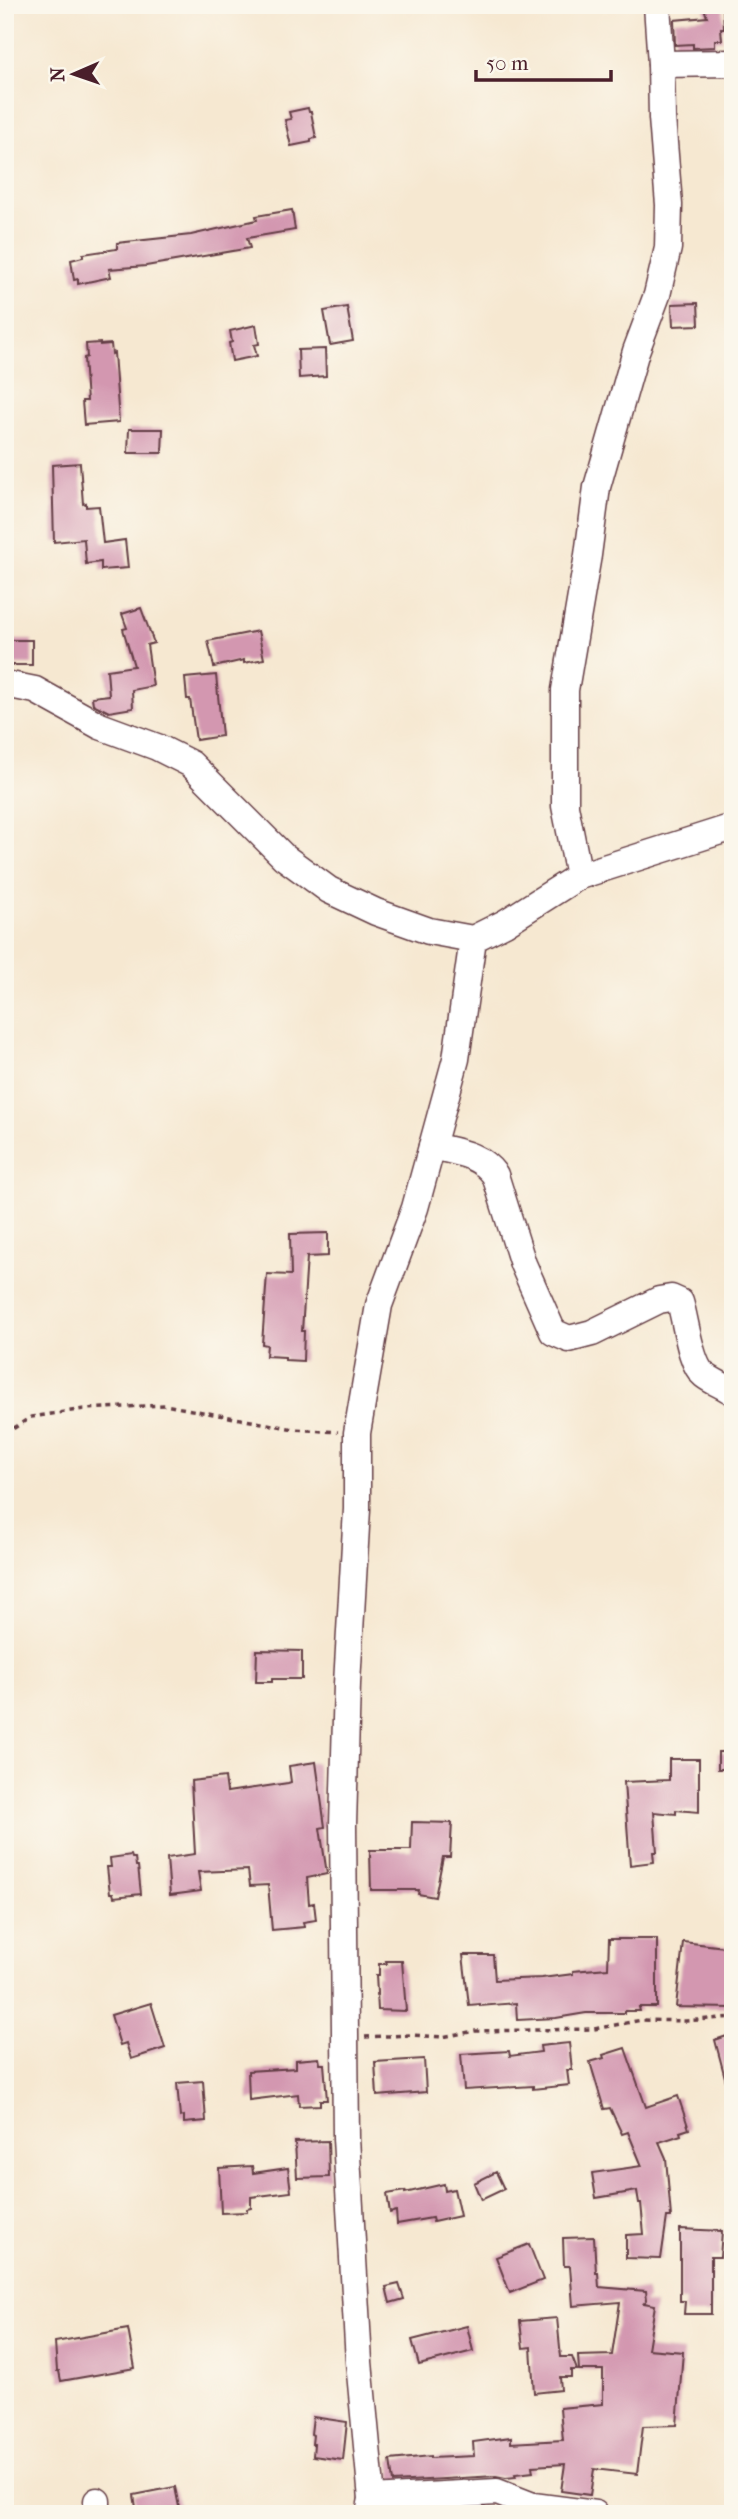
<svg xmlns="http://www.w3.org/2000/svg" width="738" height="2519" viewBox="0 0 738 2519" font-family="'IM FELL French Canon',serif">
  <rect width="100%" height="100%" fill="#fbf7ec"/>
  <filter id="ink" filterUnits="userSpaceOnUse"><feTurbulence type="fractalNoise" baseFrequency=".0143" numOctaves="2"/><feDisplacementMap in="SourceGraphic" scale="14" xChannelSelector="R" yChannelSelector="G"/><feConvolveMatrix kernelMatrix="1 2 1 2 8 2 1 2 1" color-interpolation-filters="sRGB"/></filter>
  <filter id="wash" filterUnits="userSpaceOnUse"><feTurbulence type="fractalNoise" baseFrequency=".00686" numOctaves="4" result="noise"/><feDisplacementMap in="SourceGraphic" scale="28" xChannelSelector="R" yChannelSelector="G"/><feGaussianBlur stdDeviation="1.57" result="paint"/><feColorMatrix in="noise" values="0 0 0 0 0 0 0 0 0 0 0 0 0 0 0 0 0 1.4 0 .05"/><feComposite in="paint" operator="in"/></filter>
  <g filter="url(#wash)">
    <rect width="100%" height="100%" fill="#f6e8d1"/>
    <g id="blocks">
      <!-- building -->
      <g fill="#d397b0">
        <path d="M703 5H723L724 29H721L722 40H715V47L693 48V44L675 45 674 20 707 17Z"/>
        <path d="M308 108 309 112H311L316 138 311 139V142L291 146 285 120 291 119 289 112Z"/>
        <path d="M292 210 295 230 247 238 250 248 146 266 109 269 111 277 78 284V279L74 280 71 260 83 257V254L117 249V243L191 235 257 220 256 216Z"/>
        <path d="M698 303 699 325 673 326 672 304Z"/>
        <path d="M347 307 353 341 330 345 324 311Z"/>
        <path d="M256 325 259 344 254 345 257 356 232 361 229 343 232 342 230 331Z"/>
        <path d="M100 343V345L111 344 112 354 114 353 119 422 84 425 82 401H87L84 358 87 357 86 344Z"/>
        <path d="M325 349 326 376 299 378 298 350Z"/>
        <path d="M129 429H163L162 453H128Z"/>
        <path d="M80 463 83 504 86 503V507L99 506 103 543 125 540 128 568 101 570V562L86 564 84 539 54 542 52 465Z"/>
        <path d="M141 608 154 643 147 645 153 686 132 690 133 708 109 712 93 704 92 697 109 695 107 670 134 666 123 629 127 628 122 614Z"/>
        <path d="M258 631 264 659 244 663V660L214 667 208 641Z"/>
        <rect x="5" y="640" width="27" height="25"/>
        <path d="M216 675 222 736 196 740 190 699H187L185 678Z"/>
        <path d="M328 1233V1256L307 1257 302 1331H304L303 1361 285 1360V1357L266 1356 267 1345 262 1344 267 1274 291 1275 290 1234Z"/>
        <path d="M257 1650 302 1651V1679H272V1682H256Z"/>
        <rect x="718" y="1752" width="15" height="17"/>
        <path d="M669 1759H699V1812L676 1810V1814L654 1812 657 1852H653L654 1862 630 1865 624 1782 669 1780Z"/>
        <path d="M316 1762 325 1827 320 1828 327 1874 307 1878 309 1904 314 1903 316 1920 303 1922 304 1927 272 1930 268 1885 250 1886 248 1870 198 1872 201 1891 170 1895 167 1858 195 1854 191 1781 225 1777 227 1792 288 1783 291 1782 289 1766Z"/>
        <path d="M412 1822 452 1823 450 1857H443L435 1897 418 1894 419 1890H371L370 1850H411Z"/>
        <path d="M131 1855 132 1858H135L136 1866H138L141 1894 114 1897 113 1893H110L107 1867H111L110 1858Z"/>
        <path d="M609 1939H657V2007H639L640 2011H624V2013H586L556 2018 517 2020 516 2003 480 2006V2004L469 2005 463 1955H493L495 1980 542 1978 573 1974V1971L608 1968Z"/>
        <path d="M683 1942 733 1948V2008L676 2007Z"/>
        <path d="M386 1961H402L406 2011 378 2010 376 1975H379V1964H387Z"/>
        <path d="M151 2003 165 2048 131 2059 126 2043 120 2045 111 2015Z"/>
        <path d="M733 2034V2089H728L715 2040Z"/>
        <path d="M569 2043 572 2070H567L569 2085 533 2089V2086L464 2090 461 2054 509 2051 510 2056 541 2052 540 2046Z"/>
        <path d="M625 2048 646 2107 678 2096 689 2129 680 2132 681 2135 659 2142 666 2158 671 2217H667L661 2259 626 2258V2235L644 2234 641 2203H639L637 2191 596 2198 592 2173 642 2166 628 2132 622 2134 610 2108 604 2109 590 2062 604 2058 603 2055Z"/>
        <path d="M319 2058 320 2064H324L327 2100H320V2105L299 2106 298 2094 249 2100 248 2071 296 2068V2060Z"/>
        <path d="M424 2059 426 2092 377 2096 375 2062Z"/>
        <path d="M203 2081 206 2121 184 2123V2116L180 2117 177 2083Z"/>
        <path d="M328 2141 329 2177 297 2178 295 2142Z"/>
        <path d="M252 2166 253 2173 288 2168 291 2192 251 2197V2208L247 2209V2212L221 2213 219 2168Z"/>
        <path d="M496 2172 504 2189 481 2200 474 2183Z"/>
        <path d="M444 2184 445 2191 454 2189 460 2216 433 2222 432 2218 397 2224 396 2211 390 2213 387 2194 405 2191V2193Z"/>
        <path d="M680 2229 722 2231 720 2257H711V2314H684L685 2301H680Z"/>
        <path d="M594 2237 596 2273H598L599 2287 646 2291 647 2300 644 2303 655 2305 648 2349 683 2352 677 2425 643 2426 637 2474 594 2469 590 2495 561 2491 565 2464 532 2466 533 2472 515 2474 516 2477 506 2478 496 2476 393 2482 390 2460 431 2456V2458L474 2456 473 2442 511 2437V2443L563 2440 560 2408 603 2404V2370H579L578 2356 612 2355 620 2302 573 2306 570 2266H564L563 2238Z"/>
        <path d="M529 2244 543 2280 510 2293 496 2257Z"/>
        <path d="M399 2284 404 2299 390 2303 386 2287Z"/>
        <path d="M557 2318 561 2357H572L577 2370H571V2377H560L561 2390 534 2393 531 2347 523 2348 520 2321Z"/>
        <path d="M467 2326 473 2351 419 2365 412 2340Z"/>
        <path d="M128 2329 135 2368 61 2381 59 2371H57L55 2342Z"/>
        <path d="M313 2417 347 2422 343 2460 313 2456 314 2444H312L313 2435 311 2434Z"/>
        <path d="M175 2487 180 2512 137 2514 134 2495Z"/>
      </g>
    </g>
  </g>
  <g filter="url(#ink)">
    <use href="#blocks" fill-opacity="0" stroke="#643d44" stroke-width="2"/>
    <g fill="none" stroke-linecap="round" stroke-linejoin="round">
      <!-- minor casing -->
      <g stroke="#643d44" stroke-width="29">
        <g id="minor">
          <path d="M661 64 733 63"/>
          <path d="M5 684 35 690 100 726 157 747 191 764 284 857 329 890 376 912 429 931 473 939 505 923 579 876 733 827"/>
          <path d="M579 876 565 806V690L588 555 597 487 636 351 657 295 668 248 669 205 662 118 661 64 657 5"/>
          <path d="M432 1146C457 1152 480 1154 495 1175L523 1264 553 1332 569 1339 592 1333 659 1300 671 1298 680 1302C686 1321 690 1364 704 1375 713 1382 723 1385 733 1392"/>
          <path d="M372 2499 497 2492 533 2506 532 2514"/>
          <path d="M97 2501V2514"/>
          <path d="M533 2506 595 2514"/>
          <path d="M369 2514 372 2499 359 2362 346 2138 343 1825 347 1684 357 1509V1433L379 1305 415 1208 456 1059 473 939"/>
        </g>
      </g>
      <!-- path -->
      <g stroke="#643d44" stroke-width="3.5" stroke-dasharray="5 5" stroke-linecap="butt">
        <path d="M5 1434 31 1417 84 1409 165 1405 294 1429 338 1432"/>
        <path d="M365 2037 410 2035 442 2037 475 2031 594 2029 642 2020 686 2021 733 2017"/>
      </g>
      <!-- minor -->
      <use href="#minor" stroke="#fff" stroke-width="26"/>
    </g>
  </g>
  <!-- margin -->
  <rect width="738" height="2519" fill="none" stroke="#fbf7ec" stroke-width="28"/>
  <!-- north arrow -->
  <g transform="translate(74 74) rotate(268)" stroke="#fbf7ec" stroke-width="5" paint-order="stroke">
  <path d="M0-5L12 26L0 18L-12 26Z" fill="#4a1f2b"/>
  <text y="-10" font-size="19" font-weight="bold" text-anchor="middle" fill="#4a1f2b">N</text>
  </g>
  <!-- scale -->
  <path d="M476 70v10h135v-10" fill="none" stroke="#4a1f2b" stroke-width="3.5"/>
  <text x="486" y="70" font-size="21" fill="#4a1f2b" stroke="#fbf7ec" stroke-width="5" paint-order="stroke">50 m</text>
</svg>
